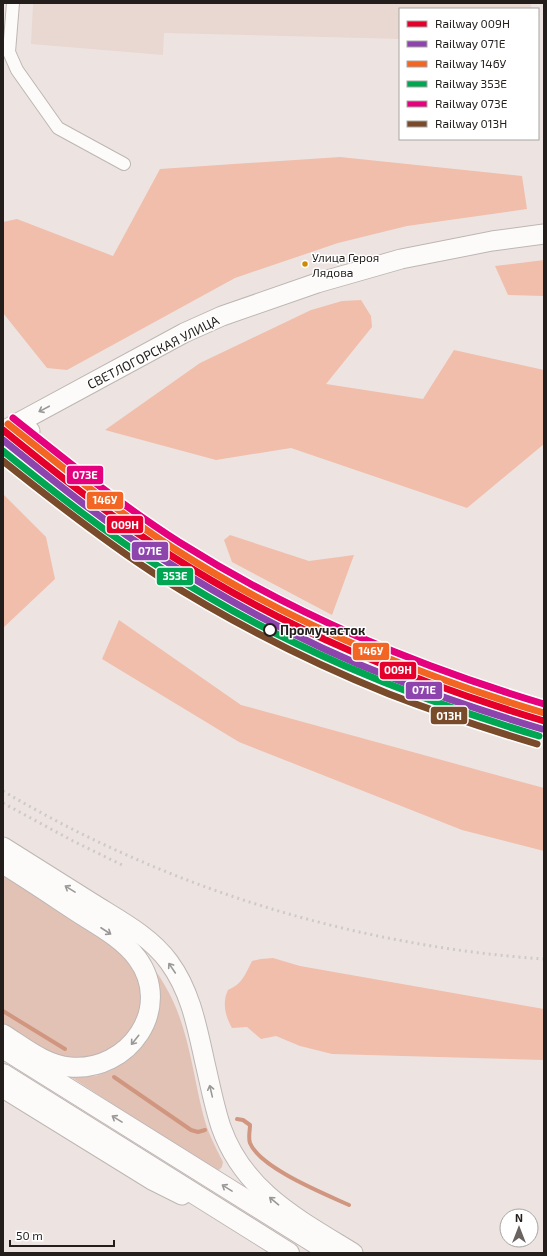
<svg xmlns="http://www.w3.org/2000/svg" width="547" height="1256" viewBox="0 0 547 1256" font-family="'Exo 2',sans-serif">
  <rect width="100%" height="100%" fill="#ede4e1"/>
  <!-- built -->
  <path fill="#e9d8d1" d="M33 3H531V9H400V39L164 33 163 55 31 44Z"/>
  <!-- green -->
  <g fill="#e3c2b6">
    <path d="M3 876 122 950 139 975 143 1012 117 1050 91 1058 55 1057 3 1028Z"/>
    <path d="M151 968C157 971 161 979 164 984 188 1023 192 1070 203 1114 207 1131 215 1146 223 1162L222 1167 219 1170 213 1169 71 1077 96 1076 112 1070 128 1060 140 1049 149 1033Z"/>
  </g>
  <!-- forest -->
  <g fill="#f0beab">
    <path d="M340 157 522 176 527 209 407 226 338 243 235 278 67 370 47 368 3 313V222L17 219 113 256 160 169Z"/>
    <path d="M544 260V296L508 295 495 266Z"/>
    <path d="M361 300 371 316 372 327 326 384 423 399 454 350 544 370V444L467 508 291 448 216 460 105 430 200 363 311 310 342 301Z"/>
    <path d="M3 494 46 537 55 579 3 628Z"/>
    <path d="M230 535 309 561 354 555 332 615 232 562 224 540Z"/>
    <path d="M119 620 241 705 544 788V851L462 830 239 742 102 659Z"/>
    <path d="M273 958 300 966 544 1009V1060L332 1054 300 1046 276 1036 261 1039 247 1027 232 1028C225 1016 222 1002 228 990 242 984 245 975 252 961L261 959Z"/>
  </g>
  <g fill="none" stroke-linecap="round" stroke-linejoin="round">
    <!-- stream -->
    <g stroke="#d1967f" stroke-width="4">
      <path d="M3 1011 65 1049"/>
      <path d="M114 1077 191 1130 198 1132 205 1130"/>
      <path d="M237 1119 243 1120 250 1125C250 1131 248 1137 250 1143 260 1168 325 1194 349 1205"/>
    </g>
    <!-- minor casing -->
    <g stroke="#bdb6b3" stroke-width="14">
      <path id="minor" d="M13 3 9 52 17 70 58 128 124 164"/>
    </g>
    <!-- primary casing -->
    <g stroke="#bdb6b3" stroke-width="21">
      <g id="primary">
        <path d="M3 431 184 333 222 316 317 283 401 259 492 241 544 234"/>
        <path d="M3 446 30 431"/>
        <path d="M3 847C33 866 63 885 92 903 119 920 150 936 169 962 191 992 197 1027 205 1063 210 1084 214 1106 221 1127 244 1192 298 1219 353 1253"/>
        <path d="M3 864C29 880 54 897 80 914 99 926 123 939 137 958 174 1008 129 1072 70 1067 45 1065 24 1047 3 1034"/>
        <path d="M3 1088 152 1180 182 1195"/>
      </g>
    </g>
    <!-- trunk casing -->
    <g stroke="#bdb6b3" stroke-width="22">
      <g id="trunk">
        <path d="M3 1048 331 1253"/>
        <path d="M3 1074 289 1253"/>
      </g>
    </g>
    <!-- minor -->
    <use href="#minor" stroke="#fcfbfa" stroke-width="12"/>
    <!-- primary -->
    <use href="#primary" stroke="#fcfbfa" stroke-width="19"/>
    <!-- trunk -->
    <use href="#trunk" stroke="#fcfbfa" stroke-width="20"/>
    <!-- rail -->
    <g stroke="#cdcaca" stroke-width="3" stroke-dasharray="2 4" stroke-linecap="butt">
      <path d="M3 791C166 888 355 946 544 959"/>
      <path d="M3 803 73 841 122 865"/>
    </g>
    <!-- rail-1 casing -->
    <g stroke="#fff" stroke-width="10">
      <path id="rail-1" d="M3 430C57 474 111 517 170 555 287 630 411 681 544 721"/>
    </g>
    <!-- rail-2 casing -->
    <g stroke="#fff" stroke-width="10">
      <path id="rail-2" d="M3 440C56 483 109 526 167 562 239 608 315 648 395 679 443 698 492 714 542 729"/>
    </g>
    <!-- rail-3 casing -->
    <g stroke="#fff" stroke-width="10">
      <path id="rail-3" d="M8 424C62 467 115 510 173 548 288 622 414 674 544 713"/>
    </g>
    <!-- rail-4 casing -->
    <g stroke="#fff" stroke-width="10">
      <path id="rail-4" d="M3 451C54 492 106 533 161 568 279 644 405 696 539 736"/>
    </g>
    <!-- rail-5 casing -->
    <g stroke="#fff" stroke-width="10">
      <path id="rail-5" d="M13 418C67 461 121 505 179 542 295 615 414 665 544 704"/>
    </g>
    <!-- rail-6 casing -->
    <g stroke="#fff" stroke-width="10">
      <path id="rail-6" d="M3 461C53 501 104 541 158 576 231 622 309 662 389 694 438 713 487 729 537 744"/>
    </g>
    <!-- rail-1 -->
    <use href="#rail-1" stroke="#e4002b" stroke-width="7"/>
    <!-- rail-2 -->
    <use href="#rail-2" stroke="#8e44ad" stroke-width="7"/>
    <!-- rail-3 -->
    <use href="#rail-3" stroke="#f26522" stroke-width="7"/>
    <!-- rail-4 -->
    <use href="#rail-4" stroke="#00a651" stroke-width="7"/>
    <!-- rail-5 -->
    <use href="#rail-5" stroke="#e5007d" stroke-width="7"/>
    <!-- rail-6 -->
    <use href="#rail-6" stroke="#7a4b2a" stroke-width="7"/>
  </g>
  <!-- one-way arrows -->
  <defs><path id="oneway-shaft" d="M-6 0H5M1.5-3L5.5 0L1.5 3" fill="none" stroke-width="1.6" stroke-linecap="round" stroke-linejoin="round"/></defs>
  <g stroke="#9a9896">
    <use href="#oneway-shaft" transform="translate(44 409) rotate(152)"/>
    <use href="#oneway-shaft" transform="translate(70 889) rotate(-148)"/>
    <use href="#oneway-shaft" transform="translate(106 931) rotate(33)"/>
    <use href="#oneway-shaft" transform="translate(172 968) rotate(-124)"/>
    <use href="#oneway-shaft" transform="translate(135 1040) rotate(129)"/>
    <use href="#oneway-shaft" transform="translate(211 1091) rotate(-103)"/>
    <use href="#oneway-shaft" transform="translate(117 1119) rotate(-148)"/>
    <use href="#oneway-shaft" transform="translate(227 1188) rotate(-148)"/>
    <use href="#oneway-shaft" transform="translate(274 1201) rotate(-140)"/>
  </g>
  <!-- markers -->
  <circle fill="#cd8b05" stroke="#fff" stroke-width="1.5" cx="305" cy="264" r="3.5"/>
  <circle fill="#fff" stroke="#231e1b" stroke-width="2" cx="270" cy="630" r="6"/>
  <g text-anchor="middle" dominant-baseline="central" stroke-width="3" stroke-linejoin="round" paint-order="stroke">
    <!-- bus labels -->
    <g font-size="12" fill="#231e1b" stroke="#fff" text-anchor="start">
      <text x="312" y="257">Улица Героя<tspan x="312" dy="15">Лядова</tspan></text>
    </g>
    <!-- street labels -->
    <g font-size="13" fill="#231e1b" stroke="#fff">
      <text transform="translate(153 352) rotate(-27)">СВЕТЛОГОРСКАЯ УЛИЦА</text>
    </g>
    <!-- stop labels -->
    <g font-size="13" font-weight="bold" fill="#231e1b" stroke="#fff" text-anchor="start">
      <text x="280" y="630">Промучасток</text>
    </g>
  </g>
  <g stroke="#fff" stroke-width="1.5">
    <rect x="66" y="465" width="38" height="20" rx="4" fill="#e5007d"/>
    <rect x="86" y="491" width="38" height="19" rx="4" fill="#f26522"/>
    <rect x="106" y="515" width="38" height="19" rx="4" fill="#e4002b"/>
    <rect x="131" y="541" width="38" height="20" rx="4" fill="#8e44ad"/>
    <rect x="156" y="567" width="38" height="19" rx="4" fill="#00a651"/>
    <rect x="352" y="642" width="38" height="19" rx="4" fill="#f26522"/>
    <rect x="379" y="661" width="38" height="19" rx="4" fill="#e4002b"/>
    <rect x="405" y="681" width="38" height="19" rx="4" fill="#8e44ad"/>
    <rect x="430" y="706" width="38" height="19" rx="4" fill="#7a4b2a"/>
  </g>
  <g font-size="11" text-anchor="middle" font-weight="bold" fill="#fff">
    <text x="85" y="479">073Е</text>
    <text x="105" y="504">146У</text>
    <text x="125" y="529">009Н</text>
    <text x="150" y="555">071Е</text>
    <text x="175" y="580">353Е</text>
    <text x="371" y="655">146У</text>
    <text x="398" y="674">009Н</text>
    <text x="424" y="694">071Е</text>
    <text x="449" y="720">013Н</text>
  </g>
  <!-- border -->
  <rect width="547" height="1256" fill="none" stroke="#231e1b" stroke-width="8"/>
  <!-- legend -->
  <rect x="399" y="8" width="140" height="132" fill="#ffffff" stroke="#a7a5a4"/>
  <rect x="407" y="21" width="20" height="6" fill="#e4002b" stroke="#a7a5a4"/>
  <text x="435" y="28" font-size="12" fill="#231e1b">Railway 009Н</text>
  <rect x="407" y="41" width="20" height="6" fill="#8e44ad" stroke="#a7a5a4"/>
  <text x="435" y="48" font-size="12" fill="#231e1b">Railway 071Е</text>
  <rect x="407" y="61" width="20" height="6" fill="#f26522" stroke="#a7a5a4"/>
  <text x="435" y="68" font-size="12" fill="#231e1b">Railway 146У</text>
  <rect x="407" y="81" width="20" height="6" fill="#00a651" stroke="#a7a5a4"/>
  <text x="435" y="88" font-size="12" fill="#231e1b">Railway 353Е</text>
  <rect x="407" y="101" width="20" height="6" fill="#e5007d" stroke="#a7a5a4"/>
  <text x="435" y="108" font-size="12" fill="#231e1b">Railway 073Е</text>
  <rect x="407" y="121" width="20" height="6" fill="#7a4b2a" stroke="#a7a5a4"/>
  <text x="435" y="128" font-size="12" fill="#231e1b">Railway 013Н</text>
  <!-- north arrow -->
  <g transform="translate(519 1228)"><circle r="19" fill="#ffffff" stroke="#a7a5a4"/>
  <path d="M0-3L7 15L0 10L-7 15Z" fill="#6a6360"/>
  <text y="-6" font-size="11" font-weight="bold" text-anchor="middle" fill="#231e1b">N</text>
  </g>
  <!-- scale -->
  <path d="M10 1240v6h104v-6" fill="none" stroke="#231e1b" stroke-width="2"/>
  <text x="16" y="1240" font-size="12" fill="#231e1b" stroke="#ffffff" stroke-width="3" paint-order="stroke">50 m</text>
</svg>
